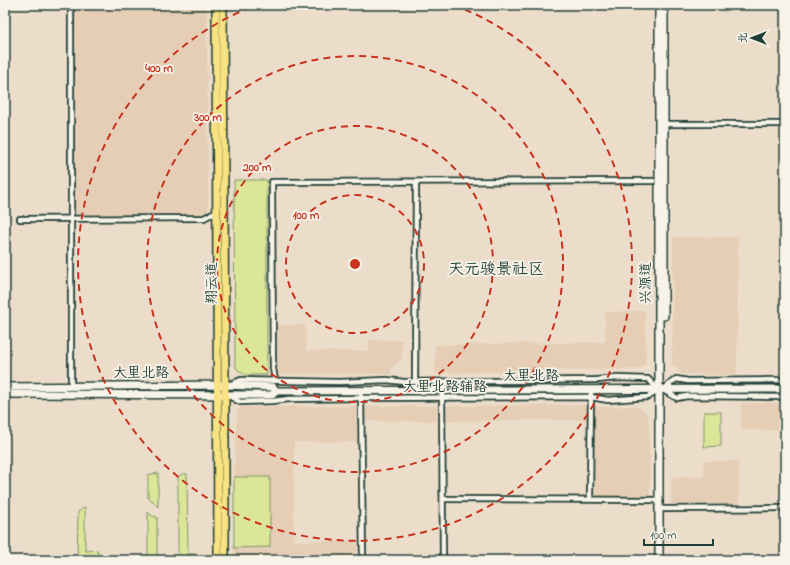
<svg xmlns="http://www.w3.org/2000/svg" width="790" height="565" viewBox="0 0 790 565" font-family="'Indie Flower','LXGW WenKai TC',sans-serif">
  <rect width="100%" height="100%" fill="#ecddca"/>
  <filter id="ink" filterUnits="userSpaceOnUse"><feTurbulence type="fractalNoise" baseFrequency=".025" numOctaves="2"/><feDisplacementMap in="SourceGraphic" scale="8" xChannelSelector="R" yChannelSelector="G"/><feConvolveMatrix kernelMatrix="1 2 1 2 8 2 1 2 1" color-interpolation-filters="sRGB"/></filter>
  <g filter="url(#ink)">
    <!-- built -->
    <g fill="#e5ceb5">
      <path d="M69 5H207L208 210 202 216H73Z"/>
      <path d="M673 237H738L737 375 682 374 672 364Z"/>
      <path d="M645 311 646 362 641 369 435 373V345L605 342V312Z"/>
      <path d="M277 325H305L306 351H369V340H402V359L391 368V374H278Z"/>
      <rect x="741" y="403" width="44" height="27"/>
      <path d="M591 405V407L635 406 640 408 647 414 649 422 650 497 592 498 591 420 445 421V406Z"/>
      <path d="M357 406V442H294V541H357V560H234V477L237 411 241 407Z"/>
      <rect x="365" y="406" width="72" height="15"/>
      <path d="M704 461H739V504H671V477H704Z"/>
    </g>
    <!-- green -->
    <g fill="#dbe699" stroke="#7d9266">
      <path d="M234 180H267V375H245L237 369 235 364Z"/>
      <path d="M704 412H721V446L704 447Z"/>
      <path d="M158 473V507L153 501 148 498V475Z"/>
      <path d="M182 474H187L188 554H197L195 560H178V477Z"/>
      <path d="M234 477H270V547L234 548Z"/>
      <path d="M85 507V551L98 550 97 560H77L78 512Z"/>
      <path d="M148 512 152 516 157 517V560H148Z"/>
    </g>
    <g fill="none" stroke-linecap="round" stroke-linejoin="round">
      <!-- minor casing -->
      <g stroke="#1f3d34" stroke-width="8">
        <g id="minor">
          <path d="M71 5V387"/>
          <path d="M664 124H785"/>
          <path d="M20 219 204 218 217 211"/>
          <path d="M785 380 688 381 676 379 663 390 677 398 687 396 785 397"/>
          <path d="M275 381 273 368 272 182 653 181"/>
          <path d="M415 390 416 182"/>
          <path d="M442 390 443 560"/>
          <path d="M229 396 240 402 273 401 289 399 361 398 591 397 608 400 648 397 659 390 648 379 617 378 597 380 404 382 387 380 339 382 241 380 231 384"/>
          <path d="M361 396 363 560"/>
          <path d="M443 499 659 500"/>
          <path d="M590 499 591 389"/>
          <path d="M663 509 785 508"/>
        </g>
      </g>
      <!-- secondary casing -->
      <g stroke="#1f3d34" stroke-width="10">
        <g id="secondary">
          <path d="M664 316V14"/>
          <path d="M5 387 225 385 273 387 276 391"/>
          <path d="M5 394 272 395 276 391 785 389"/>
          <path d="M659 560V5"/>
        </g>
      </g>
      <!-- primary casing -->
      <g stroke="#1f3d34" stroke-width="10">
        <g id="primary">
          <path d="M216 5 218 560"/>
          <path d="M223 5 225 385V560"/>
        </g>
      </g>
      <!-- minor -->
      <use href="#minor" stroke="#f7f3e8" stroke-width="4.5"/>
      <!-- secondary -->
      <use href="#secondary" stroke="#f7f3e8" stroke-width="7"/>
      <!-- primary -->
      <use href="#primary" stroke="#f8e281" stroke-width="7"/>
    </g>
  </g>
  <!-- distance rings -->
  <g fill="none" stroke="#c8321e" stroke-width="2" stroke-dasharray="7 5">
    <circle cx="355" cy="264" r="69"/>
    <circle cx="355" cy="264" r="138"/>
    <circle cx="355" cy="264" r="208"/>
    <path d="M454 5A277 277 0 1 1 256 5"/>
  </g>
  <g text-anchor="middle" dominant-baseline="central" stroke-width="3.5" stroke-linejoin="round" paint-order="stroke">
    <!-- street labels -->
    <g font-size="14" fill="#1f3d34" stroke="#f7f3e8">
      <text transform="translate(212 283) rotate(-90)">翔云道</text>
      <text transform="translate(646 283) rotate(-90)">兴源道</text>
      <text x="141" y="373">大里北路</text>
      <text x="531" y="376">大里北路</text>
      <text x="445" y="387">大里北路辅路</text>
    </g>
    <!-- quarter labels -->
    <g font-size="16" fill="#1f3d34" stroke="#f7f3e8">
      <text x="496" y="270">天元骏景社区</text>
    </g>
  </g>
  <circle cx="355" cy="264" r="6" fill="#c8321e" stroke="#f7f3e8" stroke-width="2"/>
  <g font-size="12" text-anchor="middle" font-weight="bold" fill="#c8321e" stroke="#f7f3e8" stroke-width="3.5" stroke-linejoin="round" paint-order="stroke">
    <text x="159" y="72">400 m</text>
    <text x="208" y="121">300 m</text>
    <text x="257" y="171">200 m</text>
    <text x="306" y="219">100 m</text>
  </g>
  <!-- margin -->
  <rect width="790" height="565" fill="none" stroke="#f7f3e8" stroke-width="20"/>
  <rect x="10" y="10" width="770" height="545" fill="none" stroke="#1f3d34" stroke-width="1.5" filter="url(#ink)"/>
  <!-- north arrow -->
  <g transform="translate(752 38) rotate(270)" stroke="#f7f3e8" stroke-width="3" paint-order="stroke">
  <path d="M0-3L7 15L0 10L-7 15Z" fill="#1f3d34"/>
  <text y="-6" font-size="11" font-weight="bold" text-anchor="middle" fill="#1f3d34">北</text>
  </g>
  <!-- scale -->
  <path d="M644 539v6h69v-6" fill="none" stroke="#1f3d34" stroke-width="2"/>
  <text x="650" y="539" font-size="12" fill="#1f3d34" stroke="#f7f3e8" stroke-width="3" paint-order="stroke">100 m</text>
</svg>
